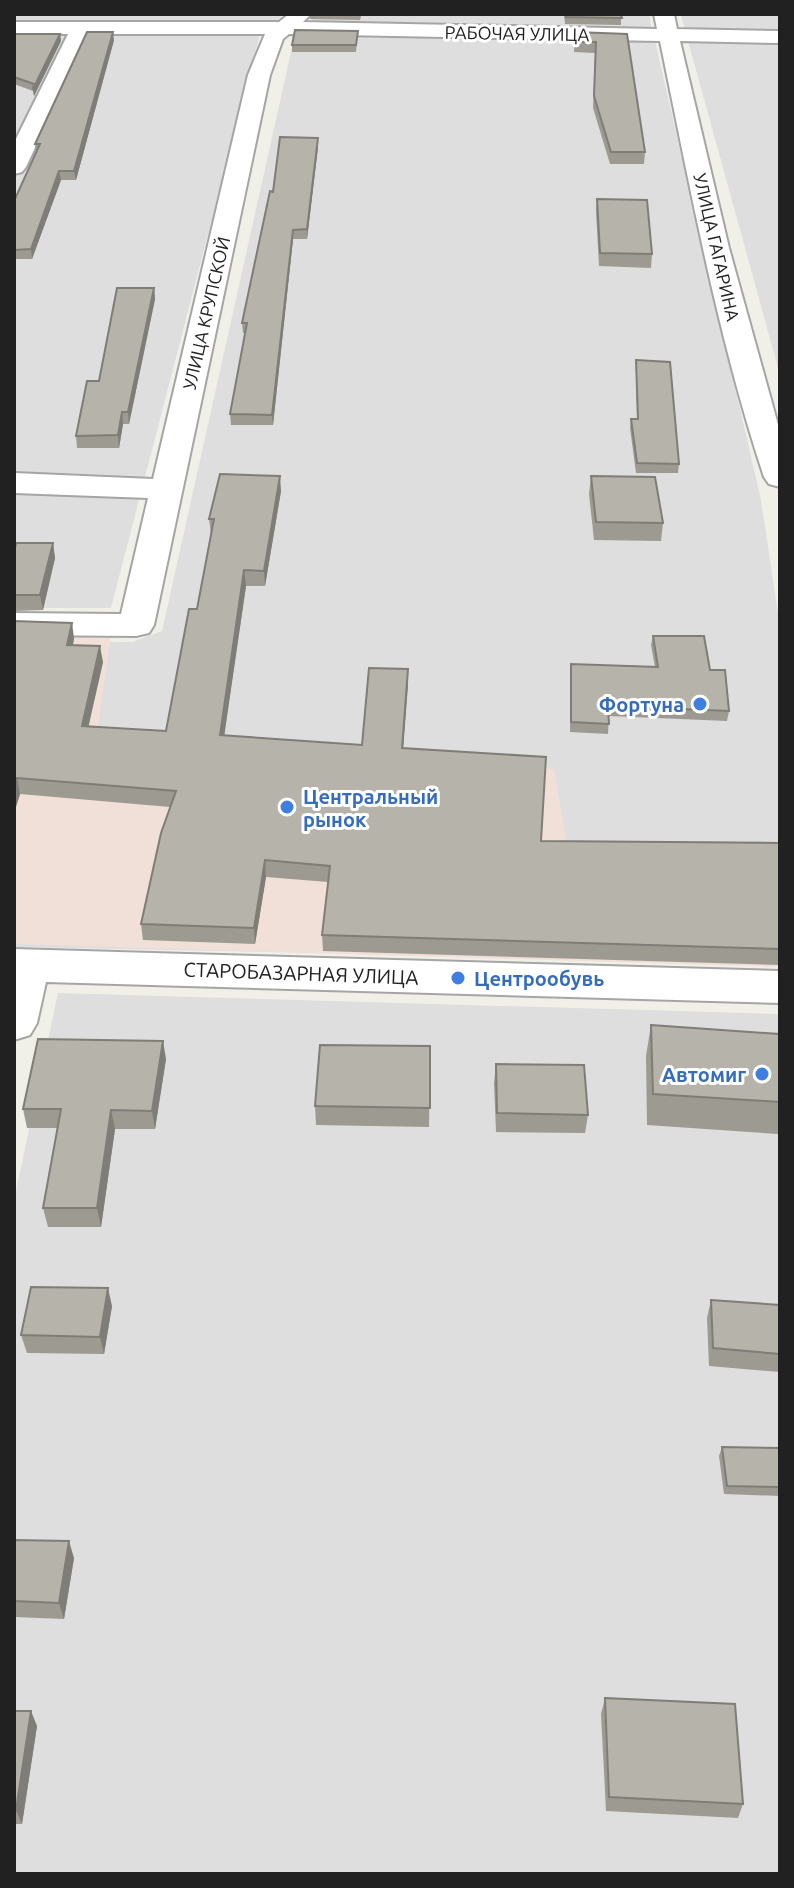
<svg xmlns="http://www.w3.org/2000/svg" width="794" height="1888" viewBox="0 0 794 1888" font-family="Ubuntu,sans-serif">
  <rect width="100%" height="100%" fill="#f1f0e8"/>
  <!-- residential -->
  <g fill="#dfdede">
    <path d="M14 14H284L274 23 14 21Z"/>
    <path d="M317 14H649L652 30 307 23Z"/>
    <path d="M681 14H780V31H685Z"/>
    <path d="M14 32 260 34 111 608H14Z"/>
    <path d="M295 34 655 41 761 500 780 626V962L14 947V641L132 642 162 631Z"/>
    <path d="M688 41 780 43V375Z"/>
    <path d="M58 993 780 1014V1874H14V1200Z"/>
  </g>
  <!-- commercial -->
  <path fill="#f0e0d8" d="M14 634H111L96 739 554 769 567 845 780 853V967L14 944Z"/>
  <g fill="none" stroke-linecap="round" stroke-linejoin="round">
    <!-- street casing -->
    <g stroke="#a5a5a5" stroke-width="4">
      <g id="street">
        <path d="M289 14H311L303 22 657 29 654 14H674L677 29 780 31V43L680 41 729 248 780 432V487L769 484 764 477C717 335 690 187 660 41L289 34 283 39 270 75 154 625 149 633 136 636 14 635V613L121 614 148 498 14 493V473L153 479 248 75 265 34H88L26 167 22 172 14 174V143L68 34H14V22H279Z"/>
        <path d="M14 949 780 971V1003L46 982 37 1023 30 1035 14 1040Z"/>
      </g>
    </g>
    <!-- street -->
    <use href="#street" fill="#fff" fill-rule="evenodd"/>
  </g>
  <!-- wall -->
  <g fill="#9d9a92">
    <path d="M310 14H360L361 16 360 20 310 19Z"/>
    <path d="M564 14H621V25L565 24Z"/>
    <path d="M358 31 356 52H292V45Z"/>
    <path d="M575 32 627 34 645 152 644 164H610L593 108 595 53 574 52Z"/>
    <path d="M14 34H60L61 41 34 96 33 91 14 84Z"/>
    <path d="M114 40 76 180H61L32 259H14V201L36 153 35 144Z"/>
    <path d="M318 138V147L307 239H293L273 425H231L230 414 245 333H243L242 323 273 192Z"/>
    <path d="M597 199 652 254 651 268 599 266 596 211Z"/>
    <path d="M154 288 155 299 129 424H123L119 448H77L76 436 99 381Z"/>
    <path d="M636 360 679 464 678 473H636L630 428 631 419H637Z"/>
    <path d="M591 476 663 523 661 541 594 540 589 494Z"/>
    <path d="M281 491 265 586H246L224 735 362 745 408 669 403 748 541 841 780 849V965L323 951 322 935 328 882 266 877 255 944 143 940 141 924 170 807 20 794 14 813V621L74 638 73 645 103 662 88 726 166 731 197 609 211 534 209 519Z"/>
    <path d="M53 543 55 558 43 610 14 611V552Z"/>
    <path d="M653 636 729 711 727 721 609 716 608 734 570 732 571 664 655 667 651 645Z"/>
    <path d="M651 1025 780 1044V1125L778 1134 647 1125 646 1056Z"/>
    <path d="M430 1046 429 1127 316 1125 315 1106Z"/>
    <path d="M166 1059 155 1129H115L101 1227H48L43 1208 58 1128H27L23 1109Z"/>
    <path d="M496 1064 588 1115 585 1133 496 1132 494 1083Z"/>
    <path d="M711 1300 780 1305V1372L709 1366 707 1318Z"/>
    <path d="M112 1306 104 1354 27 1353 21 1335Z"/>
    <path d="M722 1447 780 1448V1496L724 1494 719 1456Z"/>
    <path d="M14 1540 74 1558 64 1619 14 1617Z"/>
    <path d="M605 1698 743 1804 738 1818 606 1811 601 1714Z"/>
    <path d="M14 1711 37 1726 22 1824H14Z"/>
  </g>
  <!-- shaded-wall -->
  <g fill="#7f7d77">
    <path d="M113 32 114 40 76 180 74 171Z"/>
    <path d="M60 34 61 41 34 96 33 89Z"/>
    <path d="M318 138V147L307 239V229Z"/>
    <path d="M59 171 61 180 32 259 31 249Z"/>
    <path d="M293 230V239L273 425 272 415Z"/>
    <path d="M154 288 155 299 129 424 128 412Z"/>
    <path d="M122 412 123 424 119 448 118 435Z"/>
    <path d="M280 476 281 491 265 586 264 571Z"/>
    <path d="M53 543 55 558 43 610 40 595Z"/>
    <path d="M244 570 246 586 222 751 220 735Z"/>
    <path d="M72 623 74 638 70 661 67 645Z"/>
    <path d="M100 646 103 662 85 742 82 726Z"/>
    <path d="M408 669V685L402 764V748Z"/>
    <path d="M17 778 20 794 14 813V786Z"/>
    <path d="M265 860 266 877 255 944 254 928Z"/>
    <path d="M163 1041 166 1059 155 1129 152 1111Z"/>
    <path d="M111 1110 115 1129 101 1227 97 1208Z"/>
    <path d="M108 1288 112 1306 104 1354 100 1337Z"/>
    <path d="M69 1541 74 1558 64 1619 59 1603Z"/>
    <path d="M31 1711 37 1726 22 1824 16 1810Z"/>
  </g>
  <!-- building -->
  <g fill="#b6b3aa" stroke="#7f7d77" stroke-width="2">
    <path d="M565 14H621L622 18 566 17Z"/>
    <path d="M295 30 358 31 356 45H292Z"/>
    <path d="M87 32H113L74 171H59L31 249 14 250V201L40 144H35Z"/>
    <path d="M575 32 627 34 645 152H611L594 96 596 42H575Z"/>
    <path d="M14 34H60L33 89 34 84 14 77Z"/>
    <path d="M280 137 318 138 307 229 293 230 272 415 230 414 247 323H242L270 191 273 192Z"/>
    <path d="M597 199 647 200 652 254 600 253Z"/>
    <path d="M117 288H154L128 412H122L118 435 76 436 87 381H99Z"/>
    <path d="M636 360 670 362 679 464 637 463 631 419H638Z"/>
    <path d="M220 474 280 476 264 571 244 570 220 735 362 745 369 668 408 669 402 748 546 757 541 841 779 843 780 849V949L322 935 330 866 265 860 254 928 141 924 161 833 176 791 17 778 14 786V621L72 623 67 645 100 646 82 726 166 731 189 609H197L214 519H209Z"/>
    <path d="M591 476 655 477 663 523 596 522Z"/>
    <path d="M16 543H53L40 595H14V552Z"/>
    <path d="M653 636H704L710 670H725L729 711 608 706 609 724 571 722V664L658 667Z"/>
    <path d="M651 1025 779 1034 780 1102 653 1094Z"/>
    <path d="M38 1039 163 1041 152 1111 111 1110 97 1208H43L61 1109H23Z"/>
    <path d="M320 1045 430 1046V1108L315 1106Z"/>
    <path d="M496 1064 584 1065 588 1115 497 1113Z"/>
    <path d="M31 1287 108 1288 100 1337 21 1335Z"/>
    <path d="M711 1300 780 1305V1354L713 1348Z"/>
    <path d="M722 1447 780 1448V1487L727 1486Z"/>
    <path d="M14 1540 69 1541 59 1603 14 1601Z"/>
    <path d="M605 1698 735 1704 743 1804 609 1797Z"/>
    <path d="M14 1711H31L16 1810H14Z"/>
  </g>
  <!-- markers -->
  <g fill="#3f7fe0" stroke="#fff" stroke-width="3">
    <circle cx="700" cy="704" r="8"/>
    <circle cx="287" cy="807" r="8"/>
    <circle cx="458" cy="978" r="8"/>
    <circle cx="762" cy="1074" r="8"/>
  </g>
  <g text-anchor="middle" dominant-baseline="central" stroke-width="6" stroke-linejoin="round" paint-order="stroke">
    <!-- far-street labels -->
    <g font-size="18" fill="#212121" stroke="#fff">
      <text transform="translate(517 33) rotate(1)">РАБОЧАЯ УЛИЦА</text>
      <text transform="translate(717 247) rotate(77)">УЛИЦА ГАГАРИНА</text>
      <text transform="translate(206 313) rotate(-77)">УЛИЦА КРУПСКОЙ</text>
    </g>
    <!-- shop labels -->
    <g font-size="20" font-weight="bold" fill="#366cbe" stroke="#fff" text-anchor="end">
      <text x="684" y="704">Фортуна</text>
      <text x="303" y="796" text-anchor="start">Центральный<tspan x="303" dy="23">рынок</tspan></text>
      <text x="474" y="978" text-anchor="start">Центрообувь</text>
      <text x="746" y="1074">Автомиг</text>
    </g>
    <!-- street labels -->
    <g font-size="20" fill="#212121" stroke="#fff">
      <text transform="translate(301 973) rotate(2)">СТАРОБАЗАРНАЯ УЛИЦА</text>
    </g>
  </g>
  <!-- border -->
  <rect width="794" height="1888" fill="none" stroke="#212121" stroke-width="32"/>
</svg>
